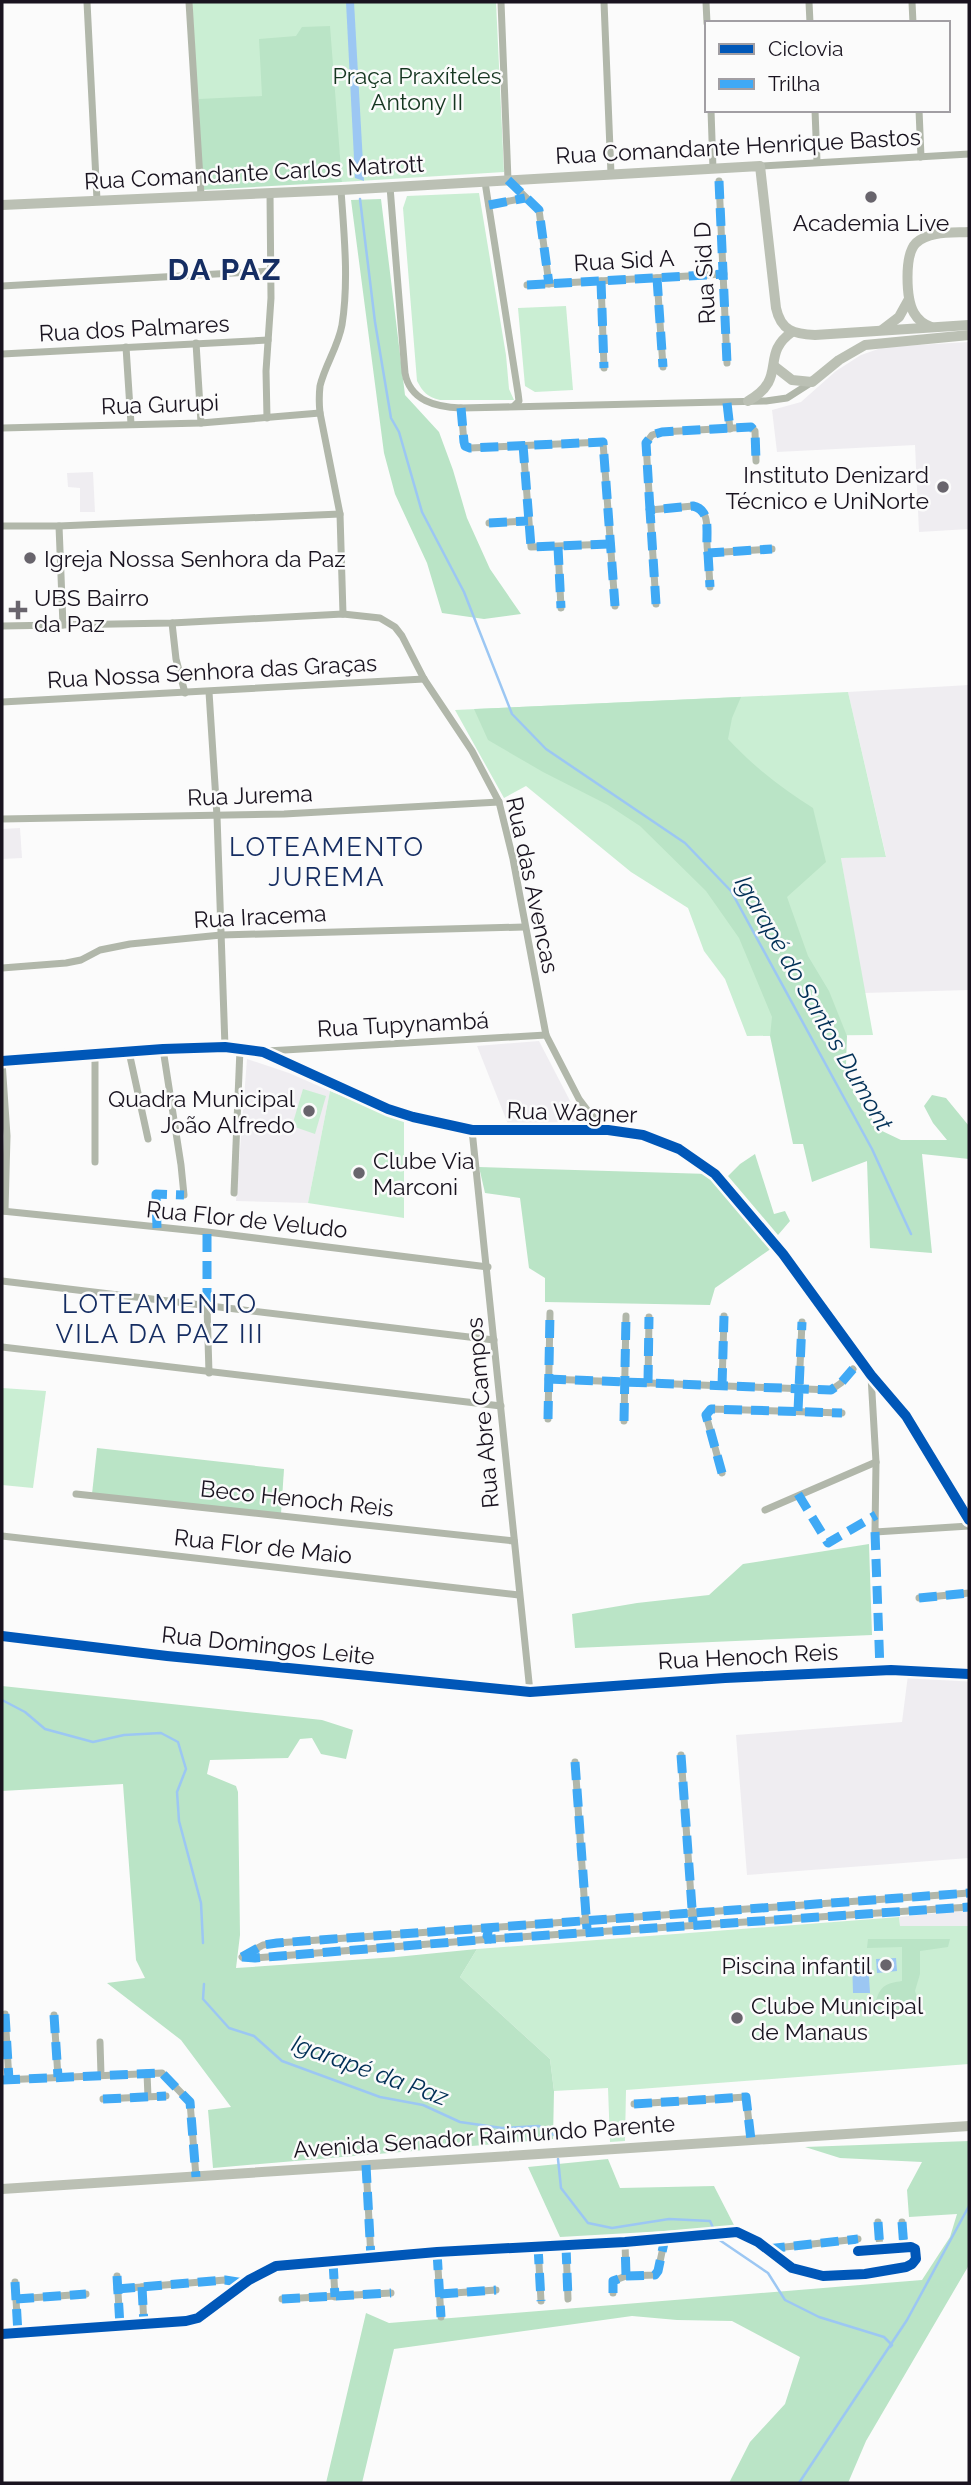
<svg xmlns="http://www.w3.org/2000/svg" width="971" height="2485" viewBox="0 0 971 2485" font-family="Raleway,sans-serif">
  <rect width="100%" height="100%" fill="#fbfbfb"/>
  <!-- built -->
  <g fill="#efedf1">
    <path d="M969 342V529L919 532 915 445 777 452 772 410 801 402 836 371 861 355 884 347Z"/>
    <path d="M93 472 95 512H80V488L68 487 67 473Z"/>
    <path d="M969 685V990L864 993 841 858 886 856 848 692Z"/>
    <path d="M20 828 22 858 2 859V829Z"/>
    <path d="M539 1041 581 1122 508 1124 477 1046Z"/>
    <path d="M247 1059 289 1073 330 1091 308 1203 236 1201Z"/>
    <path d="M908 1675 969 1679V1858L747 1875 736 1735 902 1722Z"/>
    <path d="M969 1910V1926H900L899 1917Z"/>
  </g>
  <!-- green -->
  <g fill="#caeed3">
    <path d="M192 2H496L504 172 342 182 338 140 200 145Z"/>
    <path d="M479 193 506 355 509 389 514 400H440C427 397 423 392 417 381L403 208 407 196Z"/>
    <path d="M566 306 573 390 535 392 525 386 518 308Z"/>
    <path d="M848 692 886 857 841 858 873 1035 747 1036 725 979 704 951 688 908 631 872 526 786 504 798 455 710Z"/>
    <path d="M303 1089 326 1096 315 1134 292 1126Z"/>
    <path d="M330 1091 404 1121V1218L308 1203Z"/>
    <path d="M2 1388 46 1391 33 1488 2 1485Z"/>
    <path d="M899 1917 900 1926H969V2064L626 2090 625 2141 610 2142 608 2088 554 2091 550 2059 460 1977 477 1949Z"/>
  </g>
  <!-- forest -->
  <g fill="#bae4c6">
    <path d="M330 26 342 182 201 190 199 99 262 96 259 39 296 36 302 27Z"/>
    <path d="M381 199 405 395 439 432 453 470 467 518 490 569 521 614 484 619 442 613 427 563 395 494 384 453 351 200Z"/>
    <path d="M741 697 732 718 728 739C753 766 781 788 813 808L826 862 787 897 808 956 829 991 847 1036 846 1065 854 1094 880 1130 901 1140H947L933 1123 924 1106 932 1095 946 1098 969 1126V1159L922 1154 932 1253 870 1248 867 1161 812 1182 803 1144H793L770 1036 772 1017 739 938 706 891 640 826 608 805 543 772 488 740 474 709Z"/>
    <path d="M755 1154 774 1214 785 1211 790 1221 778 1235 728 1176 740 1164Z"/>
    <path d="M479 1167 709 1174 728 1188 772 1248 715 1288 710 1305 545 1302V1278L529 1268 520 1198 485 1193Z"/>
    <path d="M97 1448 284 1469 281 1514 92 1494Z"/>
    <path d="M869 1544 872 1635 575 1648 572 1614 637 1603 709 1595 743 1564Z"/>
    <path d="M2 1686 322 1720 353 1730 346 1759 321 1754 312 1738 300 1739 288 1758 210 1760 207 1774 236 1786 238 1792 240 1935 236 1968 396 1957 477 1949 460 1977 550 2059 554 2091 553 2139 213 2168 208 2110 231 2107 181 2040 107 1983 145 1978 136 1960 123 1784 2 1791Z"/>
    <path d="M868 1939H950L948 1947 920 1951V1974L915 1991 921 2009 870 2014 868 2011 851 2012 852 2003 876 2001C880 1985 888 1983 902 1981V1947L867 1948Z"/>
    <path d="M969 2141V2265L866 2441 848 2483H729L750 2442 785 2404 800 2357 732 2321 677 2320 632 2316 394 2349 362 2483H326L366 2313 389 2323 922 2280 950 2237 957 2214 909 2217 907 2190 922 2162 840 2158 805 2147Z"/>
    <path d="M608 2159 620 2188 714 2186 735 2227 560 2237 528 2167Z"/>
  </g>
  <!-- water -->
  <g fill="#9cc7f3">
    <path d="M346 2H354L364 181 355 178Z"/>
    <path d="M896 1958 897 1971 877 1973 876 1959Z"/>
    <path d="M852 1960H868L870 1993H853Z"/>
  </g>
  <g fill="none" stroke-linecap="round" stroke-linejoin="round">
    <!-- stream -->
    <g stroke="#9cc7f3" stroke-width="2.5">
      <path d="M360 199 375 322 391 418 399 432 422 512 464 592 512 714 546 749 685 843 731 891 872 1149 911 1234"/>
      <path d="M2 1700 25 1712 45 1729 93 1742 124 1735 161 1733 178 1742 186 1769 177 1792 179 1821 201 1903 203 1943"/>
      <path d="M204 1984 203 1999 229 2028 254 2036 282 2061 380 2097 423 2105 460 2122 502 2128 539 2126 557 2137"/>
      <path d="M558 2159 561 2188 588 2223 612 2228 669 2219 710 2221 718 2239 768 2273 785 2300 819 2317 884 2337 892 2345 890 2347"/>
      <path d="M799 2483 907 2320 969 2206"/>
    </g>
    <!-- street -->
    <g stroke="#b1b7aa" stroke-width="7">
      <path d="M87 2 97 200"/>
      <path d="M189 2 201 195"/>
      <path d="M501 2 508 180 539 210 549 284"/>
      <path d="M604 2 611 174"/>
      <path d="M706 2 707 23"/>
      <path d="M809 2 810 23"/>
      <path d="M912 2 913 23"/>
      <path d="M711 110 713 169"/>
      <path d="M815 110 817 162"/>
      <path d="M919 110 921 157"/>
      <path d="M760 166 969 154"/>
      <path d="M719 181 727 363"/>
      <path d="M485 182 518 393 519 401 514 406"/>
      <path d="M390 187 405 373C410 401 436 407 461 408L766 401 787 398 812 382"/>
      <path d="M341 190C344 234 349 281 342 325 338 347 325 365 320 386 319 395 319 404 320 413L340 514 343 614"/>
      <path d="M489 205 525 198"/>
      <path d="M657 278 663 367"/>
      <path d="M601 281 604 368"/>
      <path d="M527 285 724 274"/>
      <path d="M2 286 271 271"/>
      <path d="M196 343 201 423"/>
      <path d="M126 347 131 424"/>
      <path d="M2 354 268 340"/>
      <path d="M727 403 730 429"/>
      <path d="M461 408 464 442 465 446 470 448 603 442 615 606"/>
      <path d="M267 418 266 371 271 298 270 193"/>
      <path d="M2 428 201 423 320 413"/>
      <path d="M523 445 531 547 611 544"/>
      <path d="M650 510 646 443 652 435 662 432 751 427 755 431 756 461"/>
      <path d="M489 523 528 521"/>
      <path d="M2 526H59L340 514"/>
      <path d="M59 526 63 625"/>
      <path d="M558 547 561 608"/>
      <path d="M708 553 710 587"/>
      <path d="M656 604 650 510 693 506C714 511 704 537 708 553L772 549"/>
      <path d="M172 623 176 659 185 693"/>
      <path d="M2 626 172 623 343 614 380 618 395 627 402 636 424 679 472 751 499 802 513 859 546 1035 579 1099 591 1115 607 1129"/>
      <path d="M209 692 217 816 225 1047"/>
      <path d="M2 702 424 679"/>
      <path d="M2 819 284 814 499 802"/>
      <path d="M2 968 66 963 81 960 100 950 130 944 221 935 524 927"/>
      <path d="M163 1049 181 1165 184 1195"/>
      <path d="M267 1051 546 1035"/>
      <path d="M129 1052 148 1139"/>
      <path d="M2 1061 163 1049 225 1047 263 1052 388 1109 413 1117 472 1130H608L643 1135 679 1149 715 1174 783 1254 871 1375 906 1416 969 1520"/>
      <path d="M2 1061 7 1136 5 1211"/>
      <path d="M472 1130 530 1692"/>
      <path d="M95 1162V1054"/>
      <path d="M234 1193 240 1049"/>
      <path d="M2 1211 207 1232 488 1267"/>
      <path d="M2 1281 494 1340"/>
      <path d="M207 1306 209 1373"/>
      <path d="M2 1347 501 1406"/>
      <path d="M871 1376 876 1462 875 1532 969 1526"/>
      <path d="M548 1379 831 1390 841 1383 853 1369"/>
      <path d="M648 1383 649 1317"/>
      <path d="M722 1386 724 1316"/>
      <path d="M798 1411 802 1322"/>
      <path d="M548 1419 550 1313"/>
      <path d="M624 1421 626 1316"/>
      <path d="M722 1473 706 1415 711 1409 842 1413"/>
      <path d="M76 1494 514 1541"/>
      <path d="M765 1510 876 1462"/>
      <path d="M2 1536 519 1595"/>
      <path d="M919 1598 969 1593"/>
      <path d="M2 1636 167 1656 530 1692 725 1678 891 1670 969 1674"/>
      <path d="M681 1755 693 1925"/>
      <path d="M575 1762 586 1925"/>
      <path d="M489 1928 487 1936 491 1939 969 1907"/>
      <path d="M242 1957 263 1945 277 1943 969 1893"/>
      <path d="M243 1957 255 1958 491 1939"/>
      <path d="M5 2014 9 2080"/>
      <path d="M54 2015 58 2077"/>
      <path d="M100 2042 101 2075"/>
      <path d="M147 2073 148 2097"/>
      <path d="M2 2080 162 2073 190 2102 196 2177"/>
      <path d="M103 2099 166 2096"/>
      <path d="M634 2104 746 2097 751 2140"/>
      <path d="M366 2165 371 2258"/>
      <path d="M878 2222 880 2249"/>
      <path d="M902 2222 904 2248"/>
      <path d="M538 2246 541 2301"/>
      <path d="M566 2246 568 2299"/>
      <path d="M767 2249 858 2239"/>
      <path d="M437 2252 441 2317"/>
      <path d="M333 2261 335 2297"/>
      <path d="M117 2276 120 2326"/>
      <path d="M626 2276 655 2275 658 2271 665 2238"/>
      <path d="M15 2282 18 2334"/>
      <path d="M142 2287 144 2325"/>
      <path d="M117 2289 225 2280 245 2283"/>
      <path d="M613 2293V2281L626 2276 625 2242"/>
      <path d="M440 2294 496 2290"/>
      <path d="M16 2299 86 2294"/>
      <path d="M282 2299 391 2293"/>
      <path d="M2 2334 186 2321 198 2318 249 2280 276 2266 437 2252 625 2242 737 2232 758 2242 792 2268 823 2276 865 2274 906 2267 912 2264 916 2259 915 2249 911 2247 858 2251"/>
    </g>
    <!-- secondary -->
    <g stroke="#bbc0b4" stroke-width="10">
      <path d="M2 205 341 190 760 166 776 308C781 331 794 334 815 335L969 325"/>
      <path d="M931 327C923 324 918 320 914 313 906 299 904 255 916 243 929 231 952 233 969 232"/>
      <path d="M882 330 899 317 909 299"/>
      <path d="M774 366 792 380 812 382 839 360 865 345 969 335"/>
      <path d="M748 401C789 378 759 355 792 332"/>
      <path d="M2 2189 969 2126"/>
    </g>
    <!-- quiet -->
    <g stroke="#3fa9f5" stroke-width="9" stroke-dasharray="18 9" stroke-linecap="butt">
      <path d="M508 180 539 210 549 284"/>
      <path d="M719 181 727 363"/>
      <path d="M489 205 525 198"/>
      <path d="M657 278 663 367"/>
      <path d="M601 281 604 368"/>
      <path d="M527 285 724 274"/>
      <path d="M727 403 730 429"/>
      <path d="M461 408 464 442 465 446 470 448 603 442 615 606"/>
      <path d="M523 445 531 547 611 544"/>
      <path d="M650 510 646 443 652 435 662 432 751 427 755 431 756 461"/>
      <path d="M489 523 528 521"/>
      <path d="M558 547 561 608"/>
      <path d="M708 553 710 587"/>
      <path d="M656 604 650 510 693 506C714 511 704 537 708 553L772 549"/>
      <path d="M157 1228 156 1194 184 1195"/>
      <path d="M207 1306V1232"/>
      <path d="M548 1379 831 1390 841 1383 853 1369"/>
      <path d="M648 1383 649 1317"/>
      <path d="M722 1386 724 1316"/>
      <path d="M798 1411 802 1322"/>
      <path d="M548 1419 550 1313"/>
      <path d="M624 1421 626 1316"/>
      <path d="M722 1473 706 1415 711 1409 842 1413"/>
      <path d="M798 1494 828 1543 876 1515"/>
      <path d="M875 1532 880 1670"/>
      <path d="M919 1598 969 1593"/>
      <path d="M681 1755 693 1922"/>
      <path d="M575 1762 587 1929"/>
      <path d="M489 1928 487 1936 491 1939 969 1907"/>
      <path d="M242 1957 263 1945 277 1943 969 1893"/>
      <path d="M242 1957 255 1958 491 1939"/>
      <path d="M5 2014 9 2080"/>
      <path d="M54 2015 58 2077"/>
      <path d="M2 2080 162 2073 190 2102 196 2177"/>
      <path d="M103 2099 166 2096"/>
      <path d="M634 2104 746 2097 751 2140"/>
      <path d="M366 2165 371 2258"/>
      <path d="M878 2222 880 2249"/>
      <path d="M902 2222 904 2248"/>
      <path d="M538 2246 541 2301"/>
      <path d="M566 2246 568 2299"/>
      <path d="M767 2249 858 2239"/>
      <path d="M437 2252 441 2317"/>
      <path d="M333 2261 335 2297"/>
      <path d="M117 2276 120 2326"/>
      <path d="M626 2276 655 2275 658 2271 665 2238"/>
      <path d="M15 2282 18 2334"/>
      <path d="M142 2287 144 2325"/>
      <path d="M117 2289 225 2280 245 2283"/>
      <path d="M613 2293V2281L626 2276 625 2242"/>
      <path d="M440 2294 496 2290"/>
      <path d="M16 2299 86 2294"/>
      <path d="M282 2299 391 2293"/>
    </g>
    <!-- cycleway casing -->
    <g stroke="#fbfbfb" stroke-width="15">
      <g id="cycleway">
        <path d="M2 1061 163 1049 225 1047 263 1052 388 1109 413 1117 472 1130H608L643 1135 679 1149 715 1174 783 1254 871 1375 906 1416 969 1520"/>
        <path d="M2 1636 167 1656 530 1692 725 1678 891 1670 969 1674"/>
        <path d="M2 2334 186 2321 198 2318 249 2280 276 2266 437 2252 625 2242 737 2232 758 2242 792 2268 823 2276 865 2274 906 2267 912 2264 916 2259 915 2249 911 2247 858 2251"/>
      </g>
    </g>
    <!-- cycleway -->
    <use href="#cycleway" stroke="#0057b8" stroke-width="10"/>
  </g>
  <!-- markers -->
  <g fill="#68646c" stroke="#fbfbfb" stroke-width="2.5">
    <circle cx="871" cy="197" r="7"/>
    <circle cx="943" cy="487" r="7"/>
    <circle cx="30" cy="558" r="7"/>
    <path d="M14.5 599.5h7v7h7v7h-7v7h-7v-7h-7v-7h7z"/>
    <circle cx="309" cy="1111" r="7"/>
    <circle cx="359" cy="1173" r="7"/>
    <circle cx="886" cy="1965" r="7"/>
    <circle cx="737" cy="2018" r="7"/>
  </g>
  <g text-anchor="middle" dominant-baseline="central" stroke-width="5" stroke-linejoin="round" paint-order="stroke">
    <!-- park labels -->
    <g font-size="23" fill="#153620" stroke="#fbfbfb">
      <text x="417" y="75">Praça Praxíteles<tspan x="417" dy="26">Antony II</tspan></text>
    </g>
    <!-- street labels -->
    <g font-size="23" fill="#19131f" stroke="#fbfbfb">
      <text transform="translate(738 146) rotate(-3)">Rua Comandante Henrique Bastos</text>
      <text transform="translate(254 172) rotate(-3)">Rua Comandante Carlos Matrott</text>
      <text transform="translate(624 260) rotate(-3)">Rua Sid A</text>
      <text transform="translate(704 273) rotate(-93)">Rua Sid D</text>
      <text transform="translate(134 328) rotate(-3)">Rua dos Palmares</text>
      <text transform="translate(160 404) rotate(-2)">Rua Gurupi</text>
      <text transform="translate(212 671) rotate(-3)">Rua Nossa Senhora das Graças</text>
      <text transform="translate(250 795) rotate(-2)">Rua Jurema</text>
      <text transform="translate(533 885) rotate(78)">Rua das Avencas</text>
      <text transform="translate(260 916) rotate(-3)">Rua Iracema</text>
      <text transform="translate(403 1024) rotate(-3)">Rua Tupynambá</text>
      <text transform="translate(572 1112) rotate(2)">Rua Wagner</text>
      <text transform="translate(247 1219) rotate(6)">Rua Flor de Veludo</text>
      <text transform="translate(482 1413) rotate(-95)">Rua Abre Campos</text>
      <text transform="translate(297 1498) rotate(6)">Beco Henoch Reis</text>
      <text transform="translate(263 1546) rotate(6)">Rua Flor de Maio</text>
      <text transform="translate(268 1645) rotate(6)">Rua Domingos Leite</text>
      <text transform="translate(748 1656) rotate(-3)">Rua Henoch Reis</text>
      <text transform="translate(484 2136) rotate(-4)">Avenida Senador Raimundo Parente</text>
    </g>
    <!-- poi labels -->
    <g font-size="23" fill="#19131f" stroke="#fbfbfb" text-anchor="start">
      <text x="871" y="222" text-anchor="middle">Academia Live</text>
      <text x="929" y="474" text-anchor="end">Instituto Denizard<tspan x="929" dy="26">Técnico e UniNorte</tspan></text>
      <text x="44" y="558">Igreja Nossa Senhora da Paz</text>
      <text x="34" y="597">UBS Bairro<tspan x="34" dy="26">da Paz</tspan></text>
      <text x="295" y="1098" text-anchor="end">Quadra Municipal<tspan x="295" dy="26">João Alfredo</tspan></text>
      <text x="373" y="1160">Clube Via<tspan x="373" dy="26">Marconi</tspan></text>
      <text x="872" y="1965" text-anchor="end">Piscina infantil</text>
      <text x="751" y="2005">Clube Municipal<tspan x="751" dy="26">de Manaus</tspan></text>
    </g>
    <!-- water labels -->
    <g font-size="24" font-style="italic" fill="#012f56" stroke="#fbfbfb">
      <text transform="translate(814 1003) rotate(60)">Igarapé do Santos Dumont</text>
      <text transform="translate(370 2070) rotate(20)">Igarapé da Paz</text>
    </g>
    <!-- quarter labels -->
    <g font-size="26" letter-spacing="2" fill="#152d62" stroke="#fbfbfb">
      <text x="327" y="847">LOTEAMENTO<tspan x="327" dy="30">JUREMA</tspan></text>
      <text x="160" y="1304">LOTEAMENTO<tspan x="160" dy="30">VILA DA PAZ III</tspan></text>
    </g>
    <!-- district labels -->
    <g font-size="30" font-weight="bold" letter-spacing="2" fill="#152d62" stroke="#fbfbfb">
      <text x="225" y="269">DA PAZ</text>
    </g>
  </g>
  <!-- border -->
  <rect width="971" height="2485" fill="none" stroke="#19131f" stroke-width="7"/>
  <!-- legend -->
  <rect x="705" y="21" width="245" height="91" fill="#fbfbfb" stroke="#a19ea3" stroke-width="2"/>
  <rect x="719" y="44" width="35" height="10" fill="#0057b8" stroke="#a19ea3" stroke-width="2"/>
  <text x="768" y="56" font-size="21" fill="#19131f">Ciclovia</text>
  <rect x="719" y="79" width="35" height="10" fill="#3fa9f5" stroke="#a19ea3" stroke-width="2"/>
  <text x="768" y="91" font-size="21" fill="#19131f">Trilha</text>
</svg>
